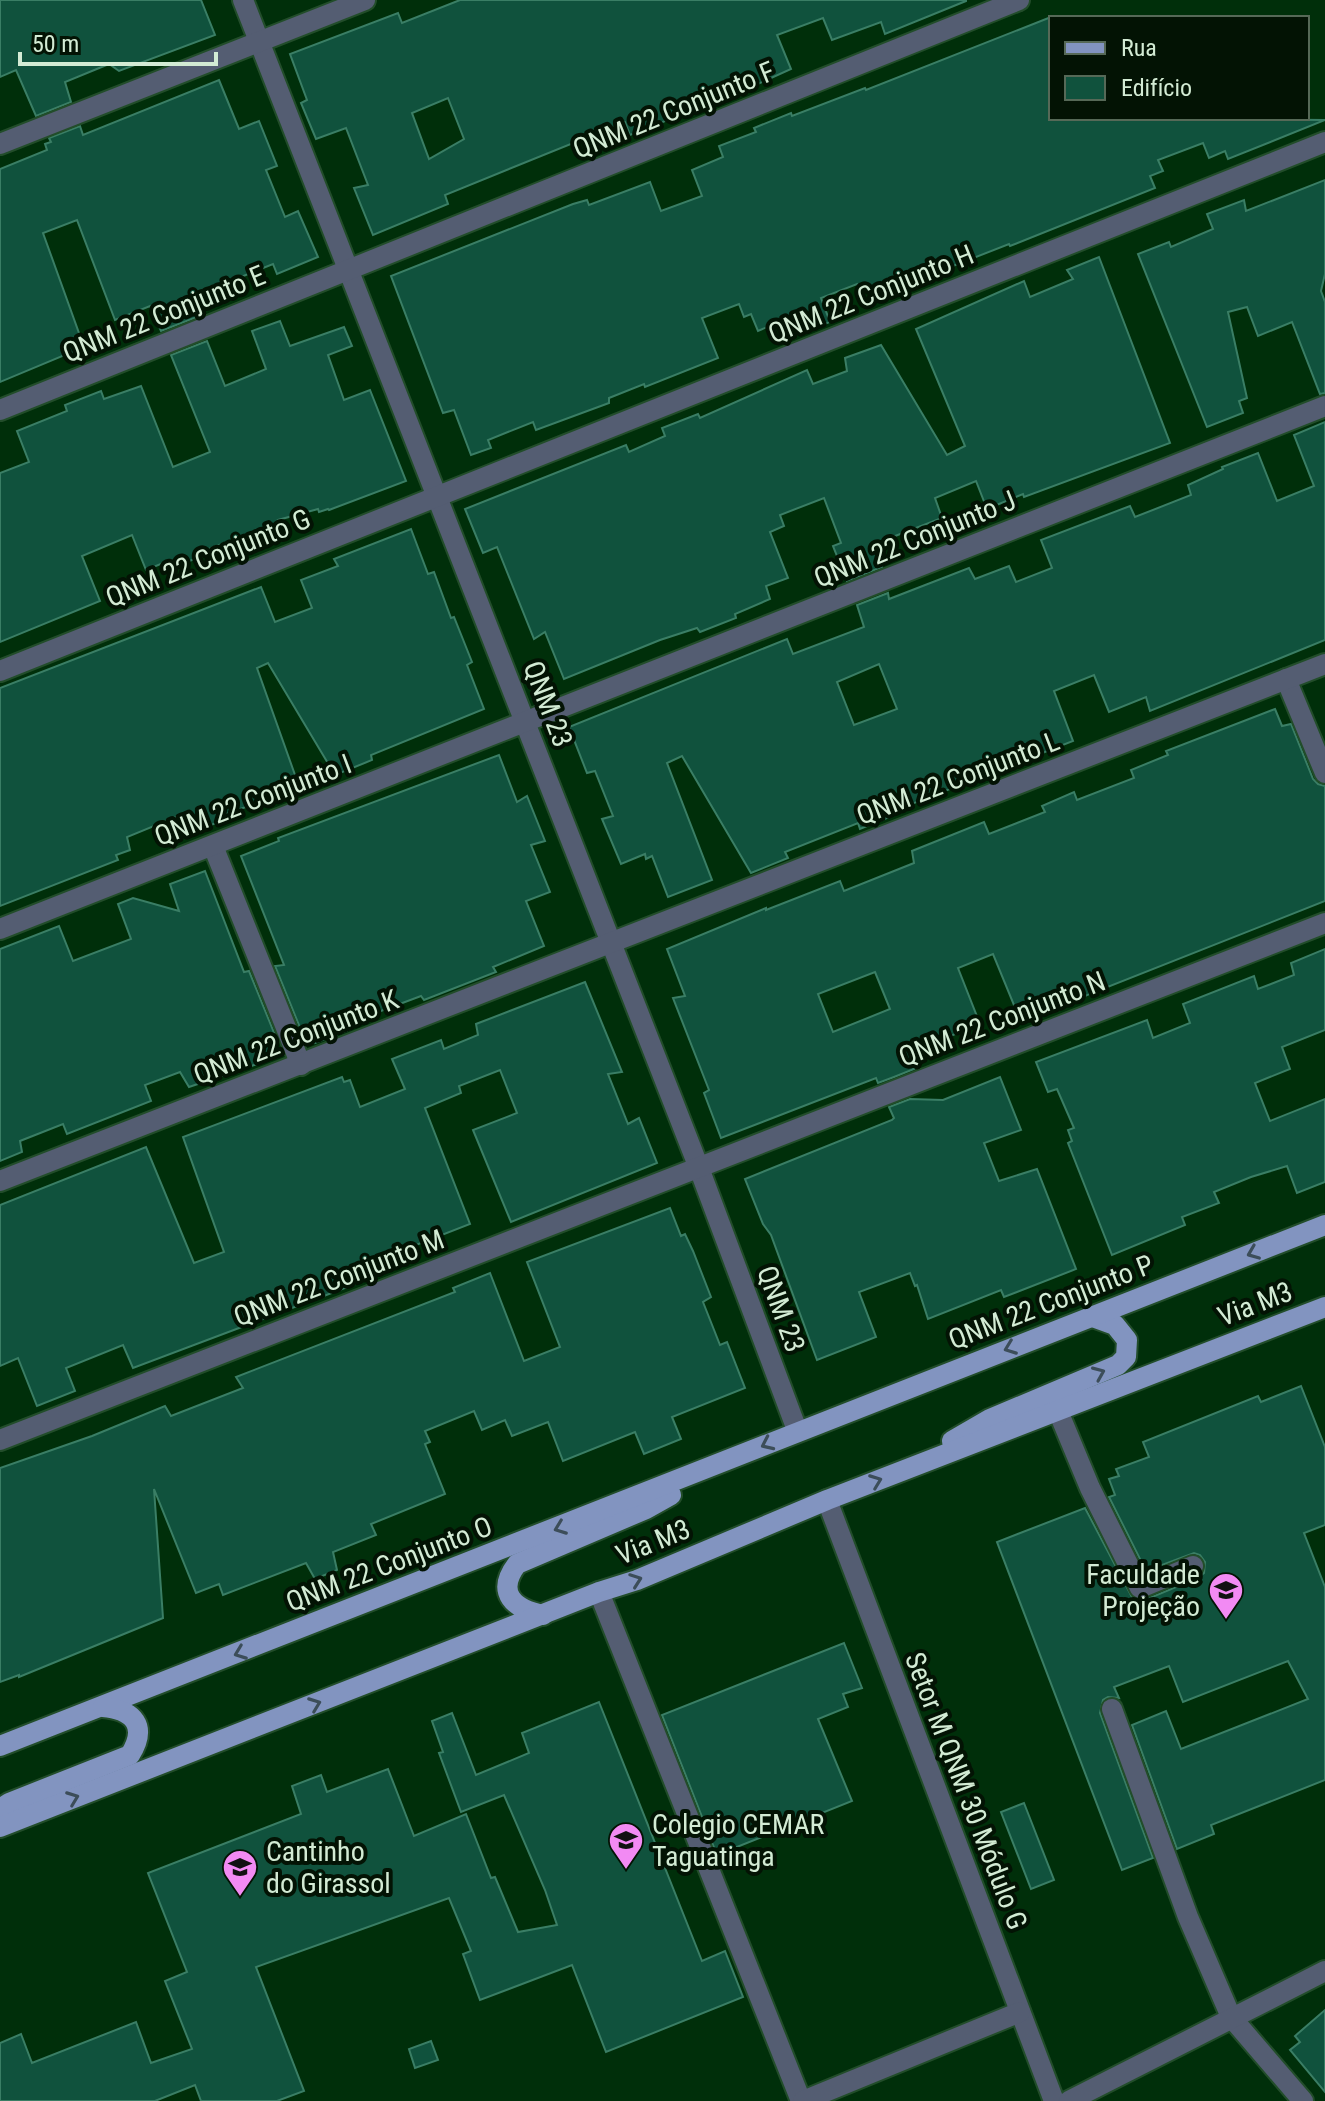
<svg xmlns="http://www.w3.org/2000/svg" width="1325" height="2101" viewBox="0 0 1325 2101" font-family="'Roboto Condensed',sans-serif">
  <rect width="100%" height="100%" fill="#002f0a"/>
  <!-- building -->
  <g fill="#10523d" stroke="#3a7e65" stroke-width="2" fill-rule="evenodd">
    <path d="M0 0H201L215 35 119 71 109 64 65 82 71 102 36 116 16 70 0 77Z"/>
    <path d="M460 0H966V1L885 34 881 22 832 40 823 18 777 35 791 69 740 92 741 95 704 109 703 106 630 135 625 122 445 195 448 204 373 235 354 188 368 185 346 128 316 139 301 103 307 100 290 54 398 13 402 23ZM448 98 464 139 429 159 412 113Z"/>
    <path d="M1051 17V118L1325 120 1228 159 1225 151 1209 158 1203 143 1158 160 1163 171 1150 176 1155 188 1010 246 1009 244 920 279 916 270 860 293 857 284 821 298 830 322 792 336 788 318 758 331 751 314 744 317 739 304 702 318 718 358 645 387 644 384 609 398V403L536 430 533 422 488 440 491 448 471 455 454 410 443 413 391 276 573 204 587 200 589 205 650 182 661 211 702 196 692 170 723 157 719 146 756 132 754 128 791 113 792 116 865 88 866 90Z"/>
    <path d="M219 80 239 129 259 121 277 166 266 170 285 217 298 211 318 257 277 274 273 264 226 283 228 288 191 302 197 317 161 331 150 306 115 320 77 220 43 233 84 347 0 382V169L47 150 45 144 51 142 49 138 80 126 83 135Z"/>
    <path d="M1325 180V274L1321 291 1325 302V393L1320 394 1292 322 1258 336 1247 307 1228 312 1247 398 1239 401 1243 413 1207 427 1138 254 1169 242 1171 247 1213 229 1207 214 1244 200 1246 211Z"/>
    <path d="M1099 257 1170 443 1024 497 1023 494 987 509 976 481 935 498 942 518 877 543 882 567 847 581 833 546 841 543 824 498 780 515 784 526 770 532 788 578 766 586 770 599 735 614 736 618 700 632 697 628 660 640 564 679 545 632 534 639 497 547 483 553 465 509 626 445 629 452 665 436 662 428 698 414 700 418 807 370 813 384 847 371 845 358 881 345 947 455 965 446 916 329 1024 281 1030 297 1073 279 1067 270Z"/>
    <path d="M280 321 290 346 344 327 352 346 328 355 344 400 370 390 406 481 329 510 328 509 319 512 318 509 278 520 279 522 206 550 208 554 171 568 168 561 146 570 132 535 82 556 100 601 0 642V473L29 462 17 431 67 411 65 405 101 391 104 399 141 386 173 467 210 452 171 355 207 341 225 386 266 369 252 331Z"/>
    <path d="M1325 422V640L1150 711 1146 697 1109 712 1094 675 1054 691 1073 741 1040 754 1037 744 964 772 968 782 896 810 897 814 860 829 858 823 785 852 788 858 751 873 682 756 667 763 712 880 668 897 652 856 646 859 645 854 621 864 602 819 613 816 595 771 587 773 569 727 787 639 793 654 864 627 857 605 888 593 889 599 969 568 975 579 1009 566 1016 582 1052 568 1041 540 1130 506 1135 517 1191 495 1188 485 1223 469 1222 467 1258 453 1277 501 1314 486 1294 435ZM879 664 897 709 854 725 837 682Z"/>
    <path d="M411 529 428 574 434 572 451 618 454 617 472 662 467 665 484 709 371 755 372 760 335 775 268 663 257 668 300 789 225 814 227 819 190 833 183 814 127 837 130 850 116 855 118 860 0 906V688L261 587 275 622 312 608 301 580 338 566 334 559Z"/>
    <path d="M1275 709 1282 726 1291 724 1313 779 1318 784 1325 786V901L1057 1007 1052 996 1016 1010 993 954 958 968 980 1024 943 1039 947 1049 911 1063 914 1069 894 1077 878 1083 876 1078 721 1138 704 1093 709 1090 673 998 685 996 667 949 766 908V910L840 881 844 891 914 863 912 851 984 822 989 834 1045 812 1042 806 1074 792 1077 800 1134 778 1131 770 1168 755 1166 751ZM875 972 890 1009 833 1032 818 994Z"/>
    <path d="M499 755 517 802 527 796 545 841 531 845 550 892 526 901 544 946 493 967 496 972 424 1000 421 996 349 1023 351 1029 315 1043 311 1033 303 1035 275 966 284 965 241 856 279 841 278 838Z"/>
    <path d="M205 871 244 972 249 971 277 1040 272 1041 278 1057 189 1087 180 1072 145 1085 151 1101 67 1134 63 1124 20 1141 22 1152 0 1161V949L59 926 73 961 131 939 118 904 133 898 179 911 170 884Z"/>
    <path d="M1325 949V1030L1282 1047 1290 1069 1255 1083 1270 1121 1325 1099V1182L1297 1193 1287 1166 1251 1177 1214 1192 1219 1203 1182 1217 1185 1225 1112 1255 1068 1143 1072 1141 1068 1130 1074 1128 1057 1089 1048 1092 1036 1062 1147 1020 1153 1038 1190 1023 1183 1004 1254 976 1258 989 1294 975 1291 963Z"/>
    <path d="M585 982 622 1072 608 1074 628 1124 639 1118 657 1163 511 1222 473 1130 517 1113 500 1070 459 1086 461 1093 425 1108 470 1224 380 1259 385 1270 360 1279 361 1282 133 1368 123 1345 66 1368 75 1391 37 1406 18 1358 0 1366V1205L146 1147 194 1263 224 1252 183 1137 342 1077 344 1082 350 1080 360 1107 405 1089 392 1059 441 1040 444 1049 478 1035 476 1024Z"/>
    <path d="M1000 1077 1021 1130 984 1143 999 1181 1037 1169 1076 1269 1004 1297 1001 1290 928 1319 917 1285 915 1286 910 1273 859 1292 876 1337 817 1360 771 1235 763 1224 745 1179 892 1120 894 1118 889 1107 910 1099 943 1100Z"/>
    <path d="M670 1208 681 1236 685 1234 693 1251 711 1297 703 1302 720 1345 727 1342 745 1388 672 1417 681 1439 644 1454 635 1432 563 1461 548 1422 512 1436 505 1420 482 1430 474 1411 425 1431 430 1442 425 1444 445 1494 371 1524 376 1535 333 1552 337 1570 315 1579 306 1563 223 1595 219 1584 196 1593 154 1489 163 1618 19 1677V1675L0 1682V1468L92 1436 165 1406 171 1416 243 1388 236 1377 455 1292 453 1288 490 1273 524 1361 560 1347 527 1262Z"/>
    <path d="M1301 1386 1325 1447V1525L1304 1533 1325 1587V1780L1211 1825 1214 1834 1177 1849 1132 1725 1166 1711 1181 1749 1308 1699 1288 1661 1183 1702 1169 1666 1114 1687 1119 1698 1108 1697 1103 1700 1100 1713 1153 1858 1122 1870 997 1542 1085 1508 1133 1599 1145 1600 1198 1578 1204 1573 1205 1562 1200 1555 1194 1553 1146 1571 1109 1497 1115 1495 1109 1479 1119 1476 1116 1469 1149 1457 1143 1442 1258 1396 1261 1402Z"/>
    <path d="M844 1643 862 1688 843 1694 848 1707 818 1719 852 1801 717 1855 662 1715Z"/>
    <path d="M599 1702 702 1961 725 1951 743 1997 606 2052 572 1965 480 2000 463 1954 471 1951 449 1898 256 1967 304 2091 277 2101H201L195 2085 155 2101H0V2043L21 2034 32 2063 136 2022 151 2063 192 2049 165 1981 187 1972 148 1873 301 1814 292 1786 321 1775 327 1792 388 1769 414 1836 466 1814 491 1878 495 1877 518 1932 557 1925 545 1890 504 1795 461 1812 439 1753 443 1752 432 1721 452 1713 476 1775 529 1753 522 1733Z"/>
    <path d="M1024 1803 1054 1880 1031 1889 1001 1812Z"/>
    <path d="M1325 2010V2092L1290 2050 1300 2042 1295 2036Z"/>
    <path d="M431 2041 438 2060 415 2068 409 2049Z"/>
  </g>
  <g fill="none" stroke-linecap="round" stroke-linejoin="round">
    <!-- minor casing -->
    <g stroke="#224d2a" stroke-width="24">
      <g id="minor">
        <path d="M243 0 699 1168 797 1430"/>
        <path d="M0 144 365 0"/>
        <path d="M0 410 1019 0"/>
        <path d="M0 671 1325 142"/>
        <path d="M1286 679 1325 773"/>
        <path d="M213 846 301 1065"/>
        <path d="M0 929 1325 406"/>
        <path d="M0 1181 1325 664"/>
        <path d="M1058 1411 1090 1488 1140 1588 1193 1566"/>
        <path d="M0 1440 1325 923"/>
        <path d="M827 1500 1054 2101"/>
        <path d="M599 1592 801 2101"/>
        <path d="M1112 1709 1188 1917 1231 2017 1303 2101"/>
        <path d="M803 2101 1020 2012"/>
        <path d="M1069 2101 1325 1971"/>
      </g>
    </g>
    <!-- major casing -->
    <g stroke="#224d2a" stroke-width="24">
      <g id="major">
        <path d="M952 1441 990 1419 1118 1365 1126 1357 1127 1340 1115 1325 1093 1317"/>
        <path d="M543 1615C514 1609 495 1593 517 1564L646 1509 671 1495"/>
        <path d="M0 1746 1325 1225"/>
        <path d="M0 1809 9 1803 130 1755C148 1726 134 1710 103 1707"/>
        <path d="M0 1827 599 1592 637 1580 827 1500 1325 1307"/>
      </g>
    </g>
    <!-- minor -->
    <use href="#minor" stroke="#545d72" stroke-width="20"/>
    <!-- major -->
    <use href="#major" stroke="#8294c0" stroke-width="20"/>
  </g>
  <!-- one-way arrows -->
  <defs><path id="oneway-chevron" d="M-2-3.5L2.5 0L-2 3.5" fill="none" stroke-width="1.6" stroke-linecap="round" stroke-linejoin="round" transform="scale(2)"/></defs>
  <g stroke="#3c4d59">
    <use href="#oneway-chevron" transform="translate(1253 1253) rotate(158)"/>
    <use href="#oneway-chevron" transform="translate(1010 1348) rotate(159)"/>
    <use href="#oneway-chevron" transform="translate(1099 1373) rotate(-23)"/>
    <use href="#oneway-chevron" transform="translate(767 1444) rotate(155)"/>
    <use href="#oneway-chevron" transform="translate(876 1481) rotate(-21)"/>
    <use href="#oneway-chevron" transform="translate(560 1528) rotate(159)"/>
    <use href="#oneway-chevron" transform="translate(636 1580) rotate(-20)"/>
    <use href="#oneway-chevron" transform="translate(240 1653) rotate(159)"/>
    <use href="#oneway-chevron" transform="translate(315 1704) rotate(-21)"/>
    <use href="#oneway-chevron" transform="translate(73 1798) rotate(-21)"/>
  </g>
  <!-- icons -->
  <defs>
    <g id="university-pin" transform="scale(1.8)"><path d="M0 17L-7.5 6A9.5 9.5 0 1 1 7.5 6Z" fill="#f28af3" stroke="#031304"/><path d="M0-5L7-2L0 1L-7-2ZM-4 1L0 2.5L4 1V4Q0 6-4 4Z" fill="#111"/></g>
    <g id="school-pin" transform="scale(1.8)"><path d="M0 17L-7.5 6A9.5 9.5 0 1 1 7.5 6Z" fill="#f28af3" stroke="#031304"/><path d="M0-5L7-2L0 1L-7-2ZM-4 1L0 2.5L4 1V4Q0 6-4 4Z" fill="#111"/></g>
  </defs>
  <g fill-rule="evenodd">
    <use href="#university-pin" x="1226" y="1590"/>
    <use href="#school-pin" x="626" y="1840"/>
    <use href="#school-pin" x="240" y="1867"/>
  </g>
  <g text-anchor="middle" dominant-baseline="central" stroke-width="8" stroke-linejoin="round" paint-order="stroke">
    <!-- street labels -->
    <g font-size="28" fill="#d3ebd4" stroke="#031304">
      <text transform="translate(674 110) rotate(-22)">QNM 22 Conjunto F</text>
      <text transform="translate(871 294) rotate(-22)">QNM 22 Conjunto H</text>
      <text transform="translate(164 314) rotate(-22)">QNM 22 Conjunto E</text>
      <text transform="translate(915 539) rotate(-22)">QNM 22 Conjunto J</text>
      <text transform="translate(208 558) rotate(-22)">QNM 22 Conjunto G</text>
      <text transform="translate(548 704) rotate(69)">QNM 23</text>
      <text transform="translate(958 778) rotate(-21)">QNM 22 Conjunto L</text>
      <text transform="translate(253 800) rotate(-21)">QNM 22 Conjunto I</text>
      <text transform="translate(1002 1019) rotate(-21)">QNM 22 Conjunto N</text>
      <text transform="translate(296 1037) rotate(-21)">QNM 22 Conjunto K</text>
      <text transform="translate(339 1278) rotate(-21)">QNM 22 Conjunto M</text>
      <text transform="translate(1051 1302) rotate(-21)">QNM 22 Conjunto P</text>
      <text transform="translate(1255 1304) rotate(-21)">Via M3</text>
      <text transform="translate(781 1309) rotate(70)">QNM 23</text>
      <text transform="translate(653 1542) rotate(-22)">Via M3</text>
      <text transform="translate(389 1564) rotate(-21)">QNM 22 Conjunto O</text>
      <text transform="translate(966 1791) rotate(69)">Setor M QNM 30 Módulo G</text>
    </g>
    <!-- poi labels -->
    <g font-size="28" fill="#d3ebd4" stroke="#031304" text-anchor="start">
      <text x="1200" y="1574" text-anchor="end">Faculdade<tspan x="1200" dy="32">Projeção</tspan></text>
      <text x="652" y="1824">Colegio CEMAR<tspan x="652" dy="32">Taguatinga</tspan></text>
      <text x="266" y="1851">Cantinho<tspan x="266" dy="32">do Girassol</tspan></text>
    </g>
  </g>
  <!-- legend -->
  <rect x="1049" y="16" width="260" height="104" fill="#031304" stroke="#566957" stroke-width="2"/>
  <rect x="1065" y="42" width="40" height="12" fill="#8294c0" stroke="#566957" stroke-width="2"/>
  <text x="1121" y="56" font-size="24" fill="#d3ebd4">Rua</text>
  <rect x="1065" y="76" width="40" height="24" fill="#10523d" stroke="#566957" stroke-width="2"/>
  <text x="1121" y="96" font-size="24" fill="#d3ebd4">Edifício</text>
  <!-- scale -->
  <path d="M20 52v12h196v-12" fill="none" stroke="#d3ebd4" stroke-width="4"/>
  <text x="32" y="52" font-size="24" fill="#d3ebd4" stroke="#031304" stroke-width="6" paint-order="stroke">50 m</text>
</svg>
